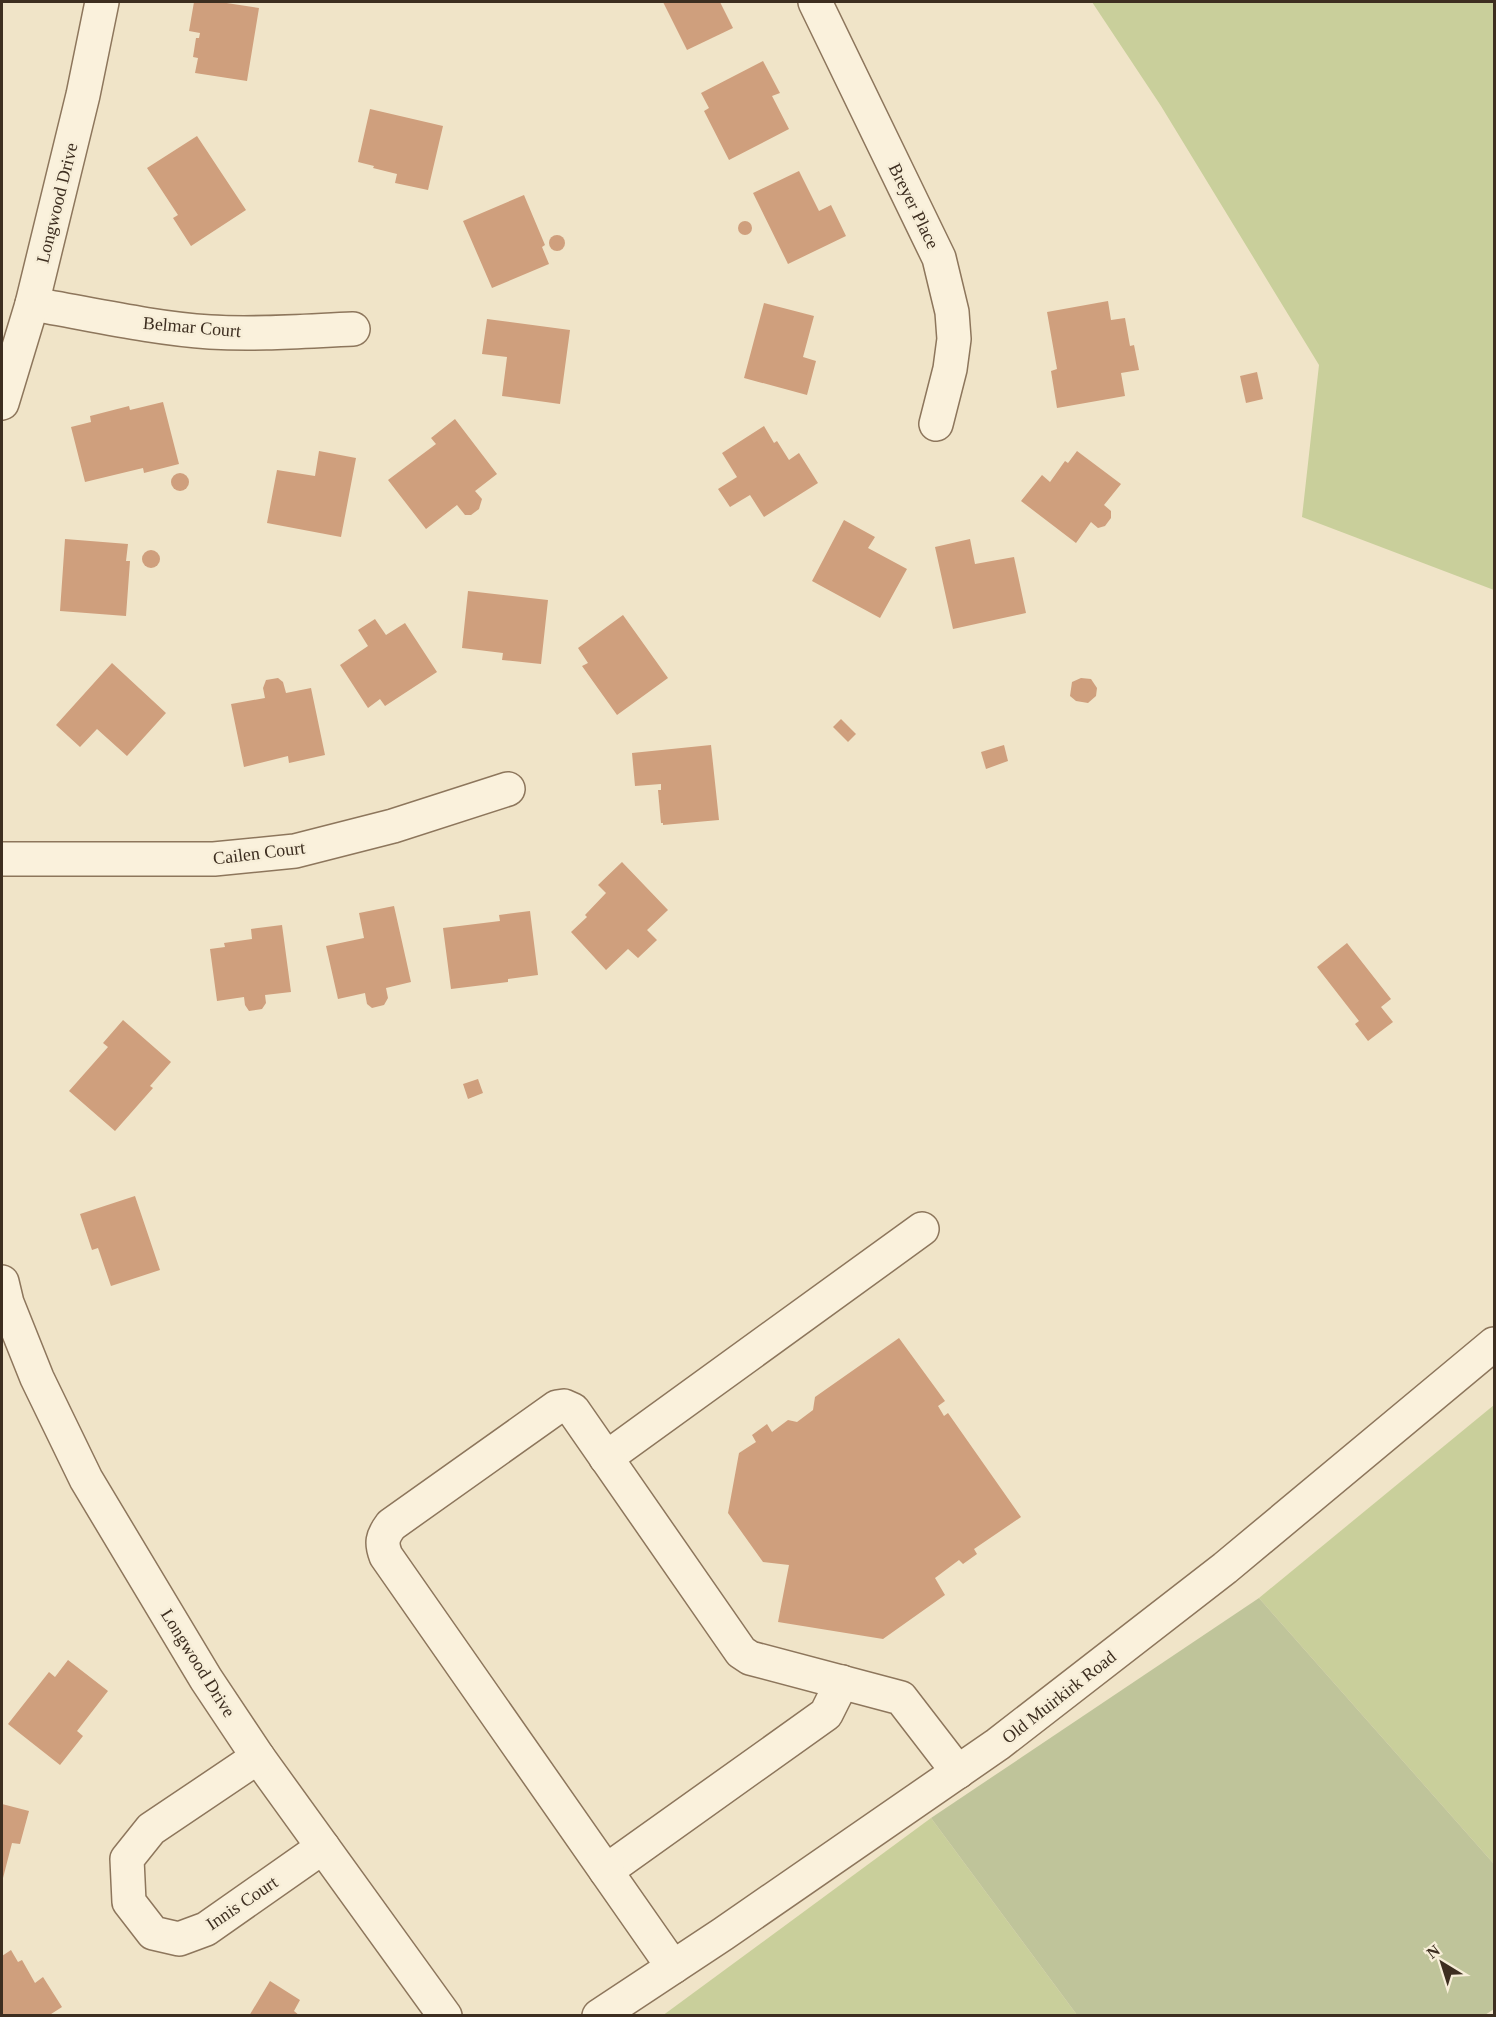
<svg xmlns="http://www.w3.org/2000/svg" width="1496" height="2017" viewBox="0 0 1496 2017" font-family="Georgia,serif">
  <rect width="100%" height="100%" fill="#f0e4c8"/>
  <!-- green -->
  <g fill="#c9cf9b">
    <path d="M1092 2H1494V590L1302 517 1319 365 1161 106Z"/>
    <path d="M1494 1405V1864L1259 1598Z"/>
    <path d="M931 1818 1077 2015 662 2016Z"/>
  </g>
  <!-- cemetery -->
  <path fill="#bfc49a" d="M1259 1598 1494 1864V2009L1485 2015H1077L931 1818Z"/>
  <!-- building -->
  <g fill="#cf9f7d">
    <path d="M194 2H220L259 8 247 81 195 73 198 58 193 57 196 38H199L200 33 189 31Z"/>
    <path d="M663 2H720L733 28 687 50Z"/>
    <path d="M763 61 780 93 772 96 789 129 729 160 704 111 709 108 701 93Z"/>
    <path d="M370 109 443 126 428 190 395 183 397 174 373 168 374 166 358 162Z"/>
    <path d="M197 136 246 210 191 246 173 218 178 215 147 168Z"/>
    <path d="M799 171 819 211 831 205 846 236 788 264 753 193Z"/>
    <path d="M524 195 545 245 542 247 549 264 492 288 463 221Z"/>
    <circle cx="745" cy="228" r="7"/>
    <circle cx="557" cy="243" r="8"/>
    <path d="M1108 301 1111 320 1125 318 1130 346 1134 345 1139 370 1121 373 1125 396 1057 408 1051 371 1057 369 1047 312Z"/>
    <path d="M764 303 814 316 803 357 816 361 807 395 744 378Z"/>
    <path d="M487 319 570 330 560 404 502 396 507 357 482 354Z"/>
    <path d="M1257 372 1263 399 1246 403 1240 376Z"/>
    <path d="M163 402 179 464 144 473 143 468 85 482 71 427 91 422 90 416 129 406 130 410Z"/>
    <path d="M455 419 497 474 475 491 482 499 479 509 471 515H465L457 505 426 529 388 480 436 444 431 438Z"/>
    <path d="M764 426 774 443 777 441 789 460 799 453 818 483 764 517 750 495 730 507 718 489 737 477 722 453Z"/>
    <path d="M319 451 356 458 341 537 267 523 277 470 315 476Z"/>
    <path d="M1077 451 1121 484 1104 505 1111 511V518L1105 526 1098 528 1091 522 1076 543 1021 501 1042 475 1050 482 1065 461 1068 463Z"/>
    <circle cx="180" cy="482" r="9"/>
    <path d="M844 520 875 537 868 548 907 569 880 618 812 581Z"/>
    <path d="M65 539 128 544 126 561H130L126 616 60 611Z"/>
    <path d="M970 539 975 564 1014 557 1026 613 953 629 935 547Z"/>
    <circle cx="151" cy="559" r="9"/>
    <path d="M468 591 548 600 541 664 502 660 503 653 462 648Z"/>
    <path d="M623 615 668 678 617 715 582 666 588 663 578 648Z"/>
    <path d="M375 619 386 635 405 623 437 672 385 706 380 699 368 708 340 665 368 646 358 630Z"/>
    <path d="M112 663 166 713 127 756 97 729 80 747 56 725Z"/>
    <path d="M278 678 283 682 286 693 311 688 325 755 289 763 288 756 244 767 231 704 265 698 263 688 266 680Z"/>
    <path d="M1081 678 1091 679 1097 688 1096 696 1088 703 1076 701 1070 696 1072 682Z"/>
    <path d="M841 719 856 734 848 742 833 727Z"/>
    <path d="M711 745 719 820 663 825V823H661L658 790H661V784L635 786 632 753Z"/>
    <path d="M1004 745 1008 761 986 769 981 752Z"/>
    <path d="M622 862 668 910 647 930 657 940 638 958 628 949 606 970 571 932 587 917 585 915 606 893 598 885Z"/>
    <path d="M394 906 411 982 386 988 388 998 384 1005 372 1008 367 1004 365 993 338 999 326 946 364 938 359 913Z"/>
    <path d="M530 911 538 975 508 979V982L451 989 443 928 500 921 499 915Z"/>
    <path d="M282 925 291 992 265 995 266 1003 262 1009 249 1011 245 1005 244 997 217 1001 210 949 225 947 224 943 252 939 251 929Z"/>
    <path d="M1347 943 1391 999 1381 1007 1393 1022 1368 1041 1355 1024 1359 1021 1317 967Z"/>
    <path d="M123 1020 171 1062 150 1086 153 1088 115 1131 69 1091 108 1047 103 1043Z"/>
    <path d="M478 1079 483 1093 468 1099 463 1084Z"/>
    <path d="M135 1196 160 1270 111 1286 98 1248 92 1250 80 1214Z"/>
    <path d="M899 1338 945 1401 938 1406 944 1416 948 1413 1021 1517 974 1549 977 1554 963 1564 959 1560 935 1578 945 1595 883 1639 778 1622 789 1565 763 1562 728 1513 739 1453 756 1442 752 1435 767 1424 772 1432 788 1420 797 1422 813 1410 815 1397Z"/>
    <path d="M68 1660 108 1691 77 1731 83 1736 60 1765 8 1724 49 1672 55 1677Z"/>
    <path d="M2 1804 29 1811 20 1844 12 1843 2 1882Z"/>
    <path d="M11 1950 18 1962 22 1960 35 1983 43 1977 62 2007 48 2016H2V1956Z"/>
    <path d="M270 1981 300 2000 294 2011 300 2016H249Z"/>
  </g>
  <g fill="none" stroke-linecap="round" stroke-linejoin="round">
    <!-- minor casing -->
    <g stroke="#8d765c" stroke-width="36">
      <g id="minor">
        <path d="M815 2 939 258 952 312 954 339 950 369 936 424"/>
        <path d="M32 304C91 314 151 328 210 332 258 335 306 331 353 329"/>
        <path d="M2 403 32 304 83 95 102 2"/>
        <path d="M2 859H214L295 851 393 826 508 789"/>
        <path d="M2 1282 7 1303 37 1378 86 1479 206 1679 258 1757 445 2016"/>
        <path d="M606 1458 922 1229"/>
        <path d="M258 1757 151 1829 127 1859 129 1902 153 1933 179 1939 206 1929 323 1847"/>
        <path d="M606 1871 826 1714 842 1682"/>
        <path d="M673 1967 386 1556C381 1543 382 1537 391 1525L557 1407 564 1406 573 1410 741 1652 750 1658 901 1698 958 1772"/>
        <path d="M599 2016 723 1934 998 1744 1225 1568 1494 1344"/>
      </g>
    </g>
    <!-- minor -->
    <use href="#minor" stroke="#faf1dc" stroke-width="33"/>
  </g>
  <g text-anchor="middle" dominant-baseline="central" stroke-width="5" stroke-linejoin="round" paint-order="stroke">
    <!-- street labels -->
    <g font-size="18" fill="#3d2e20" stroke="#f7eed8">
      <text transform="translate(57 203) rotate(-76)">Longwood Drive</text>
      <text transform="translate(914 206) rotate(64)">Breyer Place</text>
      <text transform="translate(192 327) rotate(5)">Belmar Court</text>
      <text transform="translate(259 853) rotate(-7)">Cailen Court</text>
      <text transform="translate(198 1663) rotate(58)">Longwood Drive</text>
      <text transform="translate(1059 1697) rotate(-38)">Old Muirkirk Road</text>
      <text transform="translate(242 1903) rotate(-34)">Innis Court</text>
    </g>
  </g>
  <!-- border -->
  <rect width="1496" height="2017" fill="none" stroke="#3d2e20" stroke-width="6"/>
  <!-- north arrow -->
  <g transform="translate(1442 1963) rotate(322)" stroke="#f7eed8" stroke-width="4.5" paint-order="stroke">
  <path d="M0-4.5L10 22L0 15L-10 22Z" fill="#3d2e20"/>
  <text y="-9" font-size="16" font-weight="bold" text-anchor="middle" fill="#3d2e20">N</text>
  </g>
</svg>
